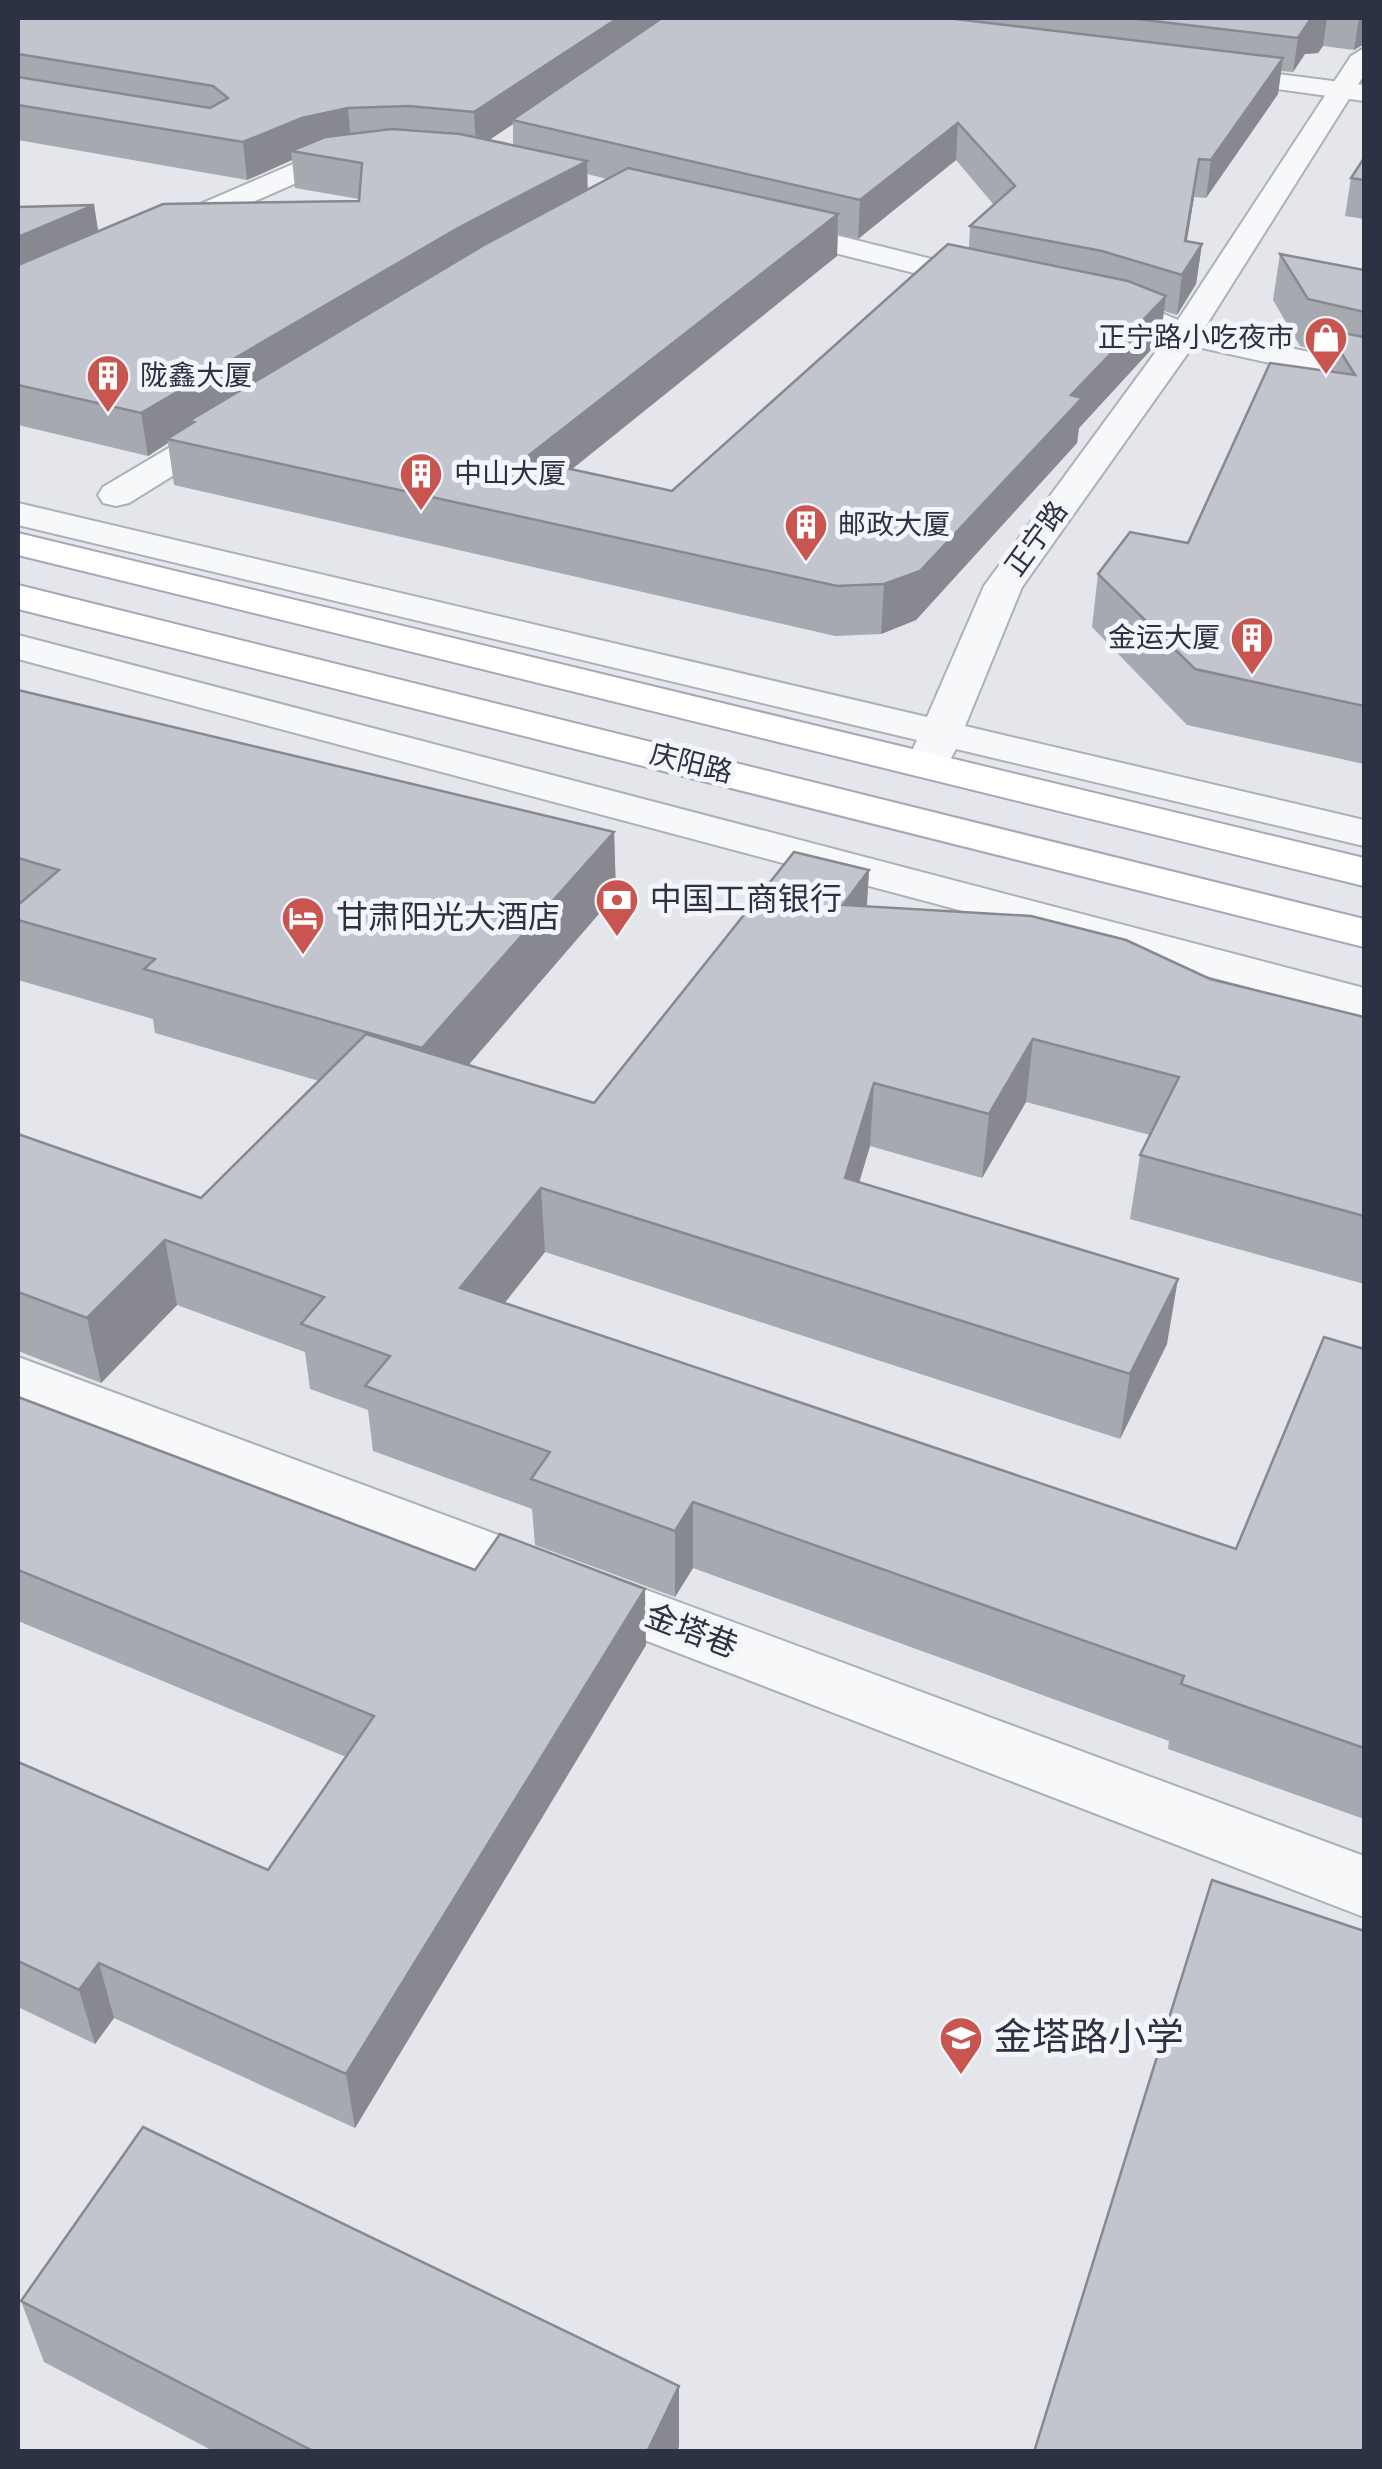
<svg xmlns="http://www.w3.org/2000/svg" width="1382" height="2469" viewBox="0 0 1382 2469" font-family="'Sofia Sans Condensed','Noto Sans SC',sans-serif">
  <rect width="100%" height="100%" fill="#e4e6eb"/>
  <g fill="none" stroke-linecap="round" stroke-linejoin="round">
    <!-- minor casing -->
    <g stroke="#adb0b9" stroke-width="4">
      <g id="minor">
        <path d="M1364 48V75L1204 329 1364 364V384L1193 346 1022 587 965 726 1364 820V846L956 749 944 771 929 775 914 771 907 762 917 740 18 525V503L927 717 984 586 1166 338 1124 320 1081 311 1076 304 1081 297C1112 290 1150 308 1178 320L1351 56Z"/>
        <path d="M364 145 374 147 378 153 374 159 326 170 171 238H149L145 232 149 226 307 158Z"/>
        <path d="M767 218 1004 277 1009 284 1004 291 993 293 756 233 752 227 756 221Z"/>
        <path d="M233 414 245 417 250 424 245 431 129 503 116 506 103 503 98 495 103 487 221 417Z"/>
        <path d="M18 635 1364 988V1018L18 659Z"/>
        <path d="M18 1357 1364 1856V1917L18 1399Z"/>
      </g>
    </g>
    <!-- tertiary casing -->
    <g stroke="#adb0b9" stroke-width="4">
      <path id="tertiary" d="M1206 65 1364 85V101L1197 78 1193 73 1197 68Z"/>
    </g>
    <!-- primary casing -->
    <g stroke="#a4a8b7" stroke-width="4">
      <g id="primary">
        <path d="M18 533 1364 858V886L18 555Z"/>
        <path d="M18 585 1364 919V947L18 609Z"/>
      </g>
    </g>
    <!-- minor -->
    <use href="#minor" fill="#f7f8fa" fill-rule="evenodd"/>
    <!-- tertiary -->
    <use href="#tertiary" fill="#f7f8fa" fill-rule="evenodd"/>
    <!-- primary -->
    <use href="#primary" fill="#fff" fill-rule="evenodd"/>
  </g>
  <!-- wall -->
  <g fill="#a7a9b1" fill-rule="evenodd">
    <path d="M18 18H1364V44L1354 50 1323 46 1318 53 1305 54 1293 72 1281 71 1278 94 1206 198 1194 197 1187 241 1202 244 1196 284 1177 315 1164 311 1160 340 1079 428 1077 443 916 620 881 634 835 636 174 485 168 443 148 456 18 425V207L94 205 98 231 359 201V199L295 188 292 160 247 180 18 140ZM513 124V146L489 140ZM956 160 994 205 970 226 969 248 672 491 572 469 837 256 838 234 858 239ZM587 174 607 179 587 189Z"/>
    <path d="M1364 158V219L1345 216 1351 178Z"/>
    <path d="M1280 254 1364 270V764L1187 725 1092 627 1098 574 1188 543 1320 370 1323 352 1300 346 1273 300Z"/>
    <path d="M18 690 614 832 616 894 468 1065 594 1103 869 870 867 906 1210 979 1364 1017V1284L1130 1219 1140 1155 1150 1135 1026 1102 982 1178 870 1146 859 1183 1167 1344 1120 1439 545 1252 504 1303 1236 1549 1364 1349V1819L1168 1749 1169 1741 693 1568 675 1597 535 1545 532 1509 373 1451 368 1410 310 1389 305 1352 177 1305 101 1383 18 1351V1134L201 1198 319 1081 155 1033 153 1019 18 980Z"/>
    <path d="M18 1397 646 1645 355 2128 114 2018 95 2044 18 2007V1762L268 1870 346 1757 18 1621Z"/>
    <path d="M21 2301 679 2386V2446L677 2452H215L44 2362Z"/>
  </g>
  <!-- shaded-wall -->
  <g fill="#888990">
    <path d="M618 18H669L512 120 513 124 476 149 474 112Z"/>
    <path d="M1327 18 1323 46 1318 53 1305 54 1293 72 1298 38 1310 20Z"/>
    <path d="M1359 18H1364V44L1354 50Z"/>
    <path d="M1283 58 1278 94 1206 198 1211 160Z"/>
    <path d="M348 108 351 145 291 151 292 160 247 180 243 142 302 118Z"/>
    <path d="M958 123 956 160 858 239 860 200Z"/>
    <path d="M1199 159 1194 197 1180 281 1185 241Z"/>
    <path d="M587 161 588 198 194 422 189 421 190 430 167 439 168 443 148 456 141 413 458 228Z"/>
    <path d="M94 205 100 243 18 279V237Z"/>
    <path d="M838 214 837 256 526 506 524 459Z"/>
    <path d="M1202 244 1196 284 1177 315 1182 275Z"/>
    <path d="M1166 296 1160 340 1079 428 1077 443 916 620 881 634 884 584 1071 395Z"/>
    <path d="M614 832 616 894 428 1112 422 1048Z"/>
    <path d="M869 870 865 931 843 905Z"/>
    <path d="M1033 1039 1026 1102 982 1178 989 1114Z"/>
    <path d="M874 1083 870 1146 841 1242 845 1178Z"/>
    <path d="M541 1188 545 1252 465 1353 460 1288Z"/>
    <path d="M165 1240 177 1305 101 1383 87 1318Z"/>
    <path d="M1178 1279 1167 1344 1120 1439 1130 1374Z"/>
    <path d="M693 1502V1568L675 1597V1531Z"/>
    <path d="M645 1589 646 1645 355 2128 346 2074Z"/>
    <path d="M99 1963 114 2018 95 2044 79 1990Z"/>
    <path d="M679 2386V2446L677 2452H647Z"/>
  </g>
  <!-- building -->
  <g fill="#c2c4ce" stroke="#888990" stroke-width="2.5">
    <path d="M18 18H618L474 112 409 106 348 108 302 118 243 142 18 105V77L210 108 228 98 213 86 18 54Z"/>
    <path d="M662 18H947L1283 58 1211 160 1199 159 1185 241 1202 244 1182 275 1102 251 970 226 1015 186 958 123 860 200 512 120Z"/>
    <path d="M1128 18H1324L1310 20 1298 38Z"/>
    <path d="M392 129 460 134 587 161 458 228 141 413 18 385V265L163 204 359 201 362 163 291 151 325 137Z"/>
    <path d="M1364 158V180L1351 178Z"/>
    <path d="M628 168 838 214 524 459 672 491 948 244 1128 281 1166 296 1071 395 1082 398 920 571 884 584 837 586 167 439 194 422 189 421 484 245Z"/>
    <path d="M94 205 18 237V207Z"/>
    <path d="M1280 254 1364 270V312L1308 299Z"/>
    <path d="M1327 330 1364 337V706L1195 669 1098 574 1130 532 1188 543 1270 363 1355 375Z"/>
    <path d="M18 690 614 832 422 1048 144 969 155 959 18 920V905L59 870 18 858Z"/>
    <path d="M794 852 869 870 843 905 1031 916 1126 940 1210 979 1364 1017V1216L1140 1155 1179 1077 1033 1039 989 1114 874 1083 845 1178 1178 1279 1130 1374 541 1188 460 1288 1236 1549 1324 1337 1364 1349V1748L1181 1684 1184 1676 693 1502 675 1531 531 1479 550 1452 365 1386 390 1356 301 1324 324 1297 165 1240 87 1318 18 1292V1134L201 1198 366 1034 594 1103Z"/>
    <path d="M18 1397 475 1570 500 1534 645 1589 346 2074 99 1963 79 1990 18 1961V1762L268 1870 374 1716 18 1570Z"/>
    <path d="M1212 1880 1364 1931V2452H1034Z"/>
    <path d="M143 2127 679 2386 647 2452H315L21 2301Z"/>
  </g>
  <!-- icons -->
  <defs>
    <g id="shop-pin" transform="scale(2.25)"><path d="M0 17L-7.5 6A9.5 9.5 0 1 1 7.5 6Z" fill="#c95551" stroke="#f4f5f9"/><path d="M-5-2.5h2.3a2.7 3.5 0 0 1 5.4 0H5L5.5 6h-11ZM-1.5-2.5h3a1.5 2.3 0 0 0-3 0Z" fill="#fff"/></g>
    <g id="building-pin" transform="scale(2.25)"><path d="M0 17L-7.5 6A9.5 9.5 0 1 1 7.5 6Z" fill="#c95551" stroke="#f4f5f9"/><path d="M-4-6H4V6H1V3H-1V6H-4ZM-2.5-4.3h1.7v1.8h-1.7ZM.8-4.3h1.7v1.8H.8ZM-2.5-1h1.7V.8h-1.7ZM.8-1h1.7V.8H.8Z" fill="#fff"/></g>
    <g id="bank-pin" transform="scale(2.25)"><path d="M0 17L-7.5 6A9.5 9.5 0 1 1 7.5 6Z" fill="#c95551" stroke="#f4f5f9"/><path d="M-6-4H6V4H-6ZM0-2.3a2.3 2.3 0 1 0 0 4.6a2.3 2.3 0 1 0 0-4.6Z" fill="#fff"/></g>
    <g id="hotel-pin" transform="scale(2.25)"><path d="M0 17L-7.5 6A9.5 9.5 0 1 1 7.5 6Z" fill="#c95551" stroke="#f4f5f9"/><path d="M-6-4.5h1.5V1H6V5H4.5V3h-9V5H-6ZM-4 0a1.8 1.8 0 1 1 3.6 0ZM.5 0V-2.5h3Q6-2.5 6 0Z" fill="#fff"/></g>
    <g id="school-pin" transform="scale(2.25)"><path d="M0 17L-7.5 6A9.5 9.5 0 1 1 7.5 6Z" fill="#c95551" stroke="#f4f5f9"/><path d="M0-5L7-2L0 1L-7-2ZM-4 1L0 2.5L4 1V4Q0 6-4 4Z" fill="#fff"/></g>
  </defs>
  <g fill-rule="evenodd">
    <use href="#shop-pin" x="1326" y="338"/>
    <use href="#building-pin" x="108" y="376"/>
    <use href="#building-pin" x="421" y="474"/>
    <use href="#building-pin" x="806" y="525"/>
    <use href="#building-pin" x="1252" y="638"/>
    <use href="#bank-pin" x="617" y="900"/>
    <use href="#hotel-pin" x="303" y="918"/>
    <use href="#school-pin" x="961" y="2038"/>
  </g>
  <g text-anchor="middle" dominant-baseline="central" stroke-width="10" stroke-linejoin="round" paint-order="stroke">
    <!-- far-poi labels -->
    <g font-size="28" fill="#2c3143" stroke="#f4f5f9" text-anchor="start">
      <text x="1294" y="338" text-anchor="end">正宁路小吃夜市</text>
      <text x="140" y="376">陇鑫大厦</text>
      <text x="454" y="474">中山大厦</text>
      <text x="838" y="525">邮政大厦</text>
      <text x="1220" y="638" text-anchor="end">金运大厦</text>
    </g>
    <!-- far-street labels -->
    <g font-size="28" fill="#2c3143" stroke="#f4f5f9">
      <text transform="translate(1037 539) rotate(-54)">正宁路</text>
      <text transform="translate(691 764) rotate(14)">庆阳路</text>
    </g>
    <!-- poi labels -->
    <g font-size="32" fill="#2c3143" stroke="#f4f5f9" text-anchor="start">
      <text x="650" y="900">中国工商银行</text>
      <text x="336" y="918">甘肃阳光大酒店</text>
    </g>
    <!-- street labels -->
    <g font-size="32" fill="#2c3143" stroke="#f4f5f9">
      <text transform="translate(691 1632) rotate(21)">金塔巷</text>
    </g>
    <!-- near-poi labels -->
    <g font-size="38" fill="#2c3143" stroke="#f4f5f9" text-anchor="start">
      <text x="994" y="2038">金塔路小学</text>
    </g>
  </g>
  <!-- border -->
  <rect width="1382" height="2469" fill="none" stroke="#2c3143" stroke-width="40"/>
</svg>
